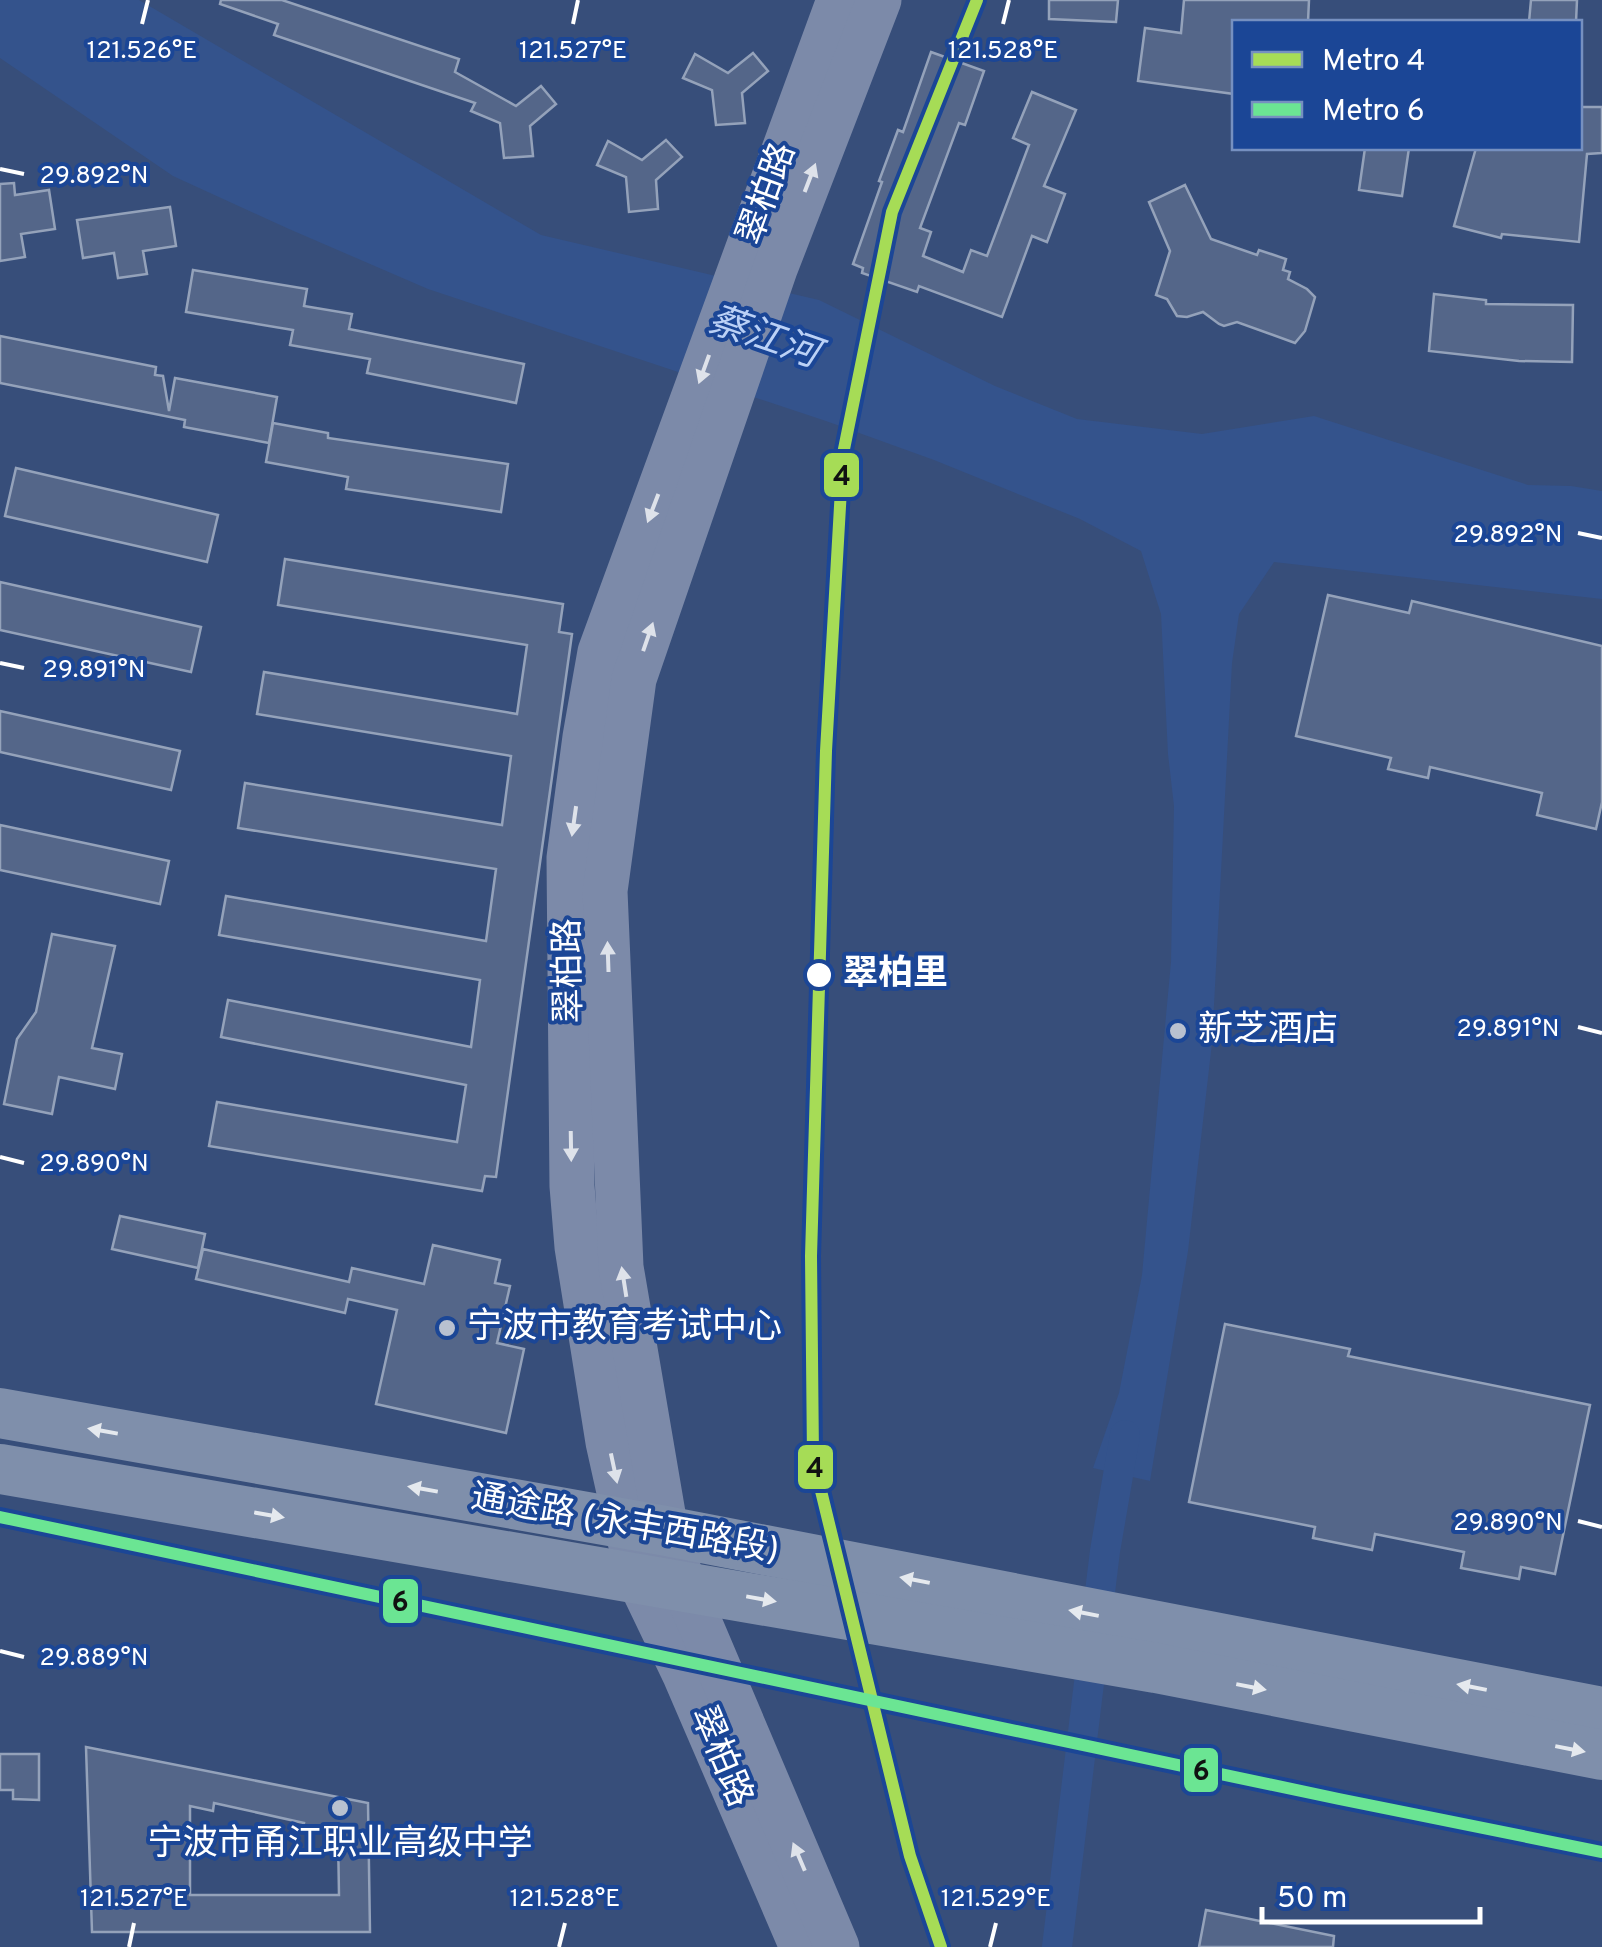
<svg xmlns="http://www.w3.org/2000/svg" width="1602" height="1947" viewBox="0 0 1602 1947" font-family="Overpass,'Noto Sans SC',sans-serif">
  <rect width="100%" height="100%" fill="#374e7a"/>
  <!-- water -->
  <path fill="#34538c" d="M0 0H139L541 235 819 300 995 386 1077 419 1202 434 1314 416 1528 485 1571 486 1602 491V599L1274 562 1239 614 1232 663 1212 1043 1188 1251 1150 1481 1093 1468 1119 1393 1142 1275 1171 962 1174 806 1168 754 1161 614 1141 551 1080 519 934 460 826 421 428 289 289 229 173 176 0 58Z"/>
  <g fill="none" stroke-linecap="round" stroke-linejoin="round">
    <!-- canal -->
    <path stroke="#34538c" stroke-width="30" d="M1057 1947 1105 1551 1125 1435"/>
  </g>
  <!-- building -->
  <g fill="#546689" stroke="#94a2ba" stroke-width="2.5" fill-rule="evenodd">
    <path d="M221 0H282L459 59 455 72 516 106 541 86 556 104 530 126 533 156 504 158 500 123 471 111 475 103 274 35 278 24 220 4Z"/>
    <path d="M1049 0H1118L1116 22 1049 19Z"/>
    <path d="M1184 0H1309L1308 22H1234V94L1138 81 1145 28 1181 33Z"/>
    <path d="M1531 0H1577L1576 22H1529Z"/>
    <path d="M931 52 984 71 965 125 959 123 920 228 931 232 923 256 963 272 971 250 987 256 1029 145 1013 138 1032 92 1076 110 1044 186 1065 194 1047 242 1032 236 1002 317 919 286 917 292 862 273 863 268 853 264 882 182 879 181 898 130 903 132Z"/>
    <path d="M753 53 768 71 742 93 745 123 716 125 712 90 683 78 695 54 728 73Z"/>
    <path d="M1580 107H1602V153L1587 154 1579 242 1502 234 1501 238 1454 226 1476 148H1580Z"/>
    <path d="M666 140 682 157 656 180 658 209 629 212 626 177 597 165 608 141 642 160Z"/>
    <path d="M1365 148H1409L1402 196 1359 190Z"/>
    <path d="M14 183 15 195 49 190 55 229 21 234 25 257 0 261V184Z"/>
    <path d="M1185 185 1211 239 1257 255 1259 250 1286 259 1283 270 1290 272 1288 279 1307 289 1315 297 1305 331 1295 343 1237 322 1224 326 1219 324 1203 312 1187 317 1177 316 1167 299 1156 295 1170 251 1149 202Z"/>
    <path d="M170 207 176 246 143 251 147 274 118 278 114 253 83 258 77 220Z"/>
    <path d="M193 270 307 289 304 306 352 314 349 329 524 364 516 403 367 373 370 359 290 345 293 330 186 312Z"/>
    <path d="M1434 294 1486 300V304L1573 305 1572 362 1519 361 1429 351Z"/>
    <path d="M0 336 156 367 155 375 163 376 169 411 175 378 277 397 269 443 184 427 185 420 0 383Z"/>
    <path d="M273 423 328 433V438L508 464 501 512 346 489 348 477 266 462Z"/>
    <path d="M16 468 218 515 207 562 5 516Z"/>
    <path d="M285 559 563 604 559 632 572 634 496 1177 485 1176 482 1191 209 1146 217 1102 457 1142 466 1085 221 1037 228 1000 471 1047 480 980 219 935 226 896 486 941 496 869 238 828 245 783 502 825 511 756 257 714 264 672 517 714 527 645 278 605Z"/>
    <path d="M0 582 201 627 191 672 0 630Z"/>
    <path d="M1328 595 1409 613 1412 601 1602 646V802L1596 829 1537 815 1542 793 1430 767 1428 778 1388 769 1391 758 1296 736Z"/>
    <path d="M0 711 180 751 171 790 0 752Z"/>
    <path d="M0 825 169 861 160 904 0 870Z"/>
    <path d="M52 934 115 946 92 1048 122 1054 115 1089 59 1077 52 1114 4 1104 17 1039 36 1012Z"/>
    <path d="M120 1216 205 1234 198 1268 112 1249Z"/>
    <path d="M433 1245 500 1260 495 1283 510 1286 497 1343 524 1349 506 1433 376 1404 397 1310 348 1299 345 1313 196 1279 203 1249 349 1282 352 1268 424 1284Z"/>
    <path d="M1225 1324 1350 1349 1348 1356 1590 1405 1555 1574 1521 1567 1519 1579 1461 1568 1464 1552 1375 1534 1372 1550 1313 1538 1315 1527 1189 1502Z"/>
    <path d="M86 1747 368 1803 370 1932H92ZM214 1803 304 1823 303 1828 338 1835 339 1895H190V1806L213 1811Z"/>
    <path d="M0 1754H39V1800L13 1799V1790H0Z"/>
    <path d="M1206 1910 1334 1936 1333 1947H1199Z"/>
  </g>
  <g fill="none" stroke-linecap="round" stroke-linejoin="round">
    <!-- secondary -->
    <g stroke="#7c8aa9" stroke-width="45">
      <path d="M802 1947 685 1675 638 1577 608 1442 577 1247 572 1186 569 858 585 737 600 652 839 0"/>
      <path d="M837 1947 684 1586 666 1531 621 1267 605 891 634 679 775 269 879 0"/>
    </g>
    <!-- primary -->
    <g stroke="#7f8fab" stroke-width="50">
      <path d="M0 1413 666 1531 1602 1712"/>
      <path d="M0 1469 1156 1668 1602 1755"/>
    </g>
    <!-- metro-1 casing -->
    <g stroke="#1b4696" stroke-width="20">
      <path id="metro-1" d="M941 1947 910 1856 813 1458 811 1256 826 751 843 454 892 212 977 0"/>
    </g>
    <!-- metro-2 casing -->
    <g stroke="#1b4696" stroke-width="20">
      <path id="metro-2" d="M0 1517 1339 1799 1602 1852"/>
    </g>
    <!-- metro-1 -->
    <use href="#metro-1" stroke="#a6dc56" stroke-width="12"/>
    <!-- metro-2 -->
    <use href="#metro-2" stroke="#6be593" stroke-width="12"/>
  </g>
  <!-- one-way arrows -->
  <defs><path id="oneway-solid" d="M-6-.8H1V-3.2L6.5 0L1 3.2V.8H-6Z" transform="scale(2.5)"/></defs>
  <g fill="#dee2ea">
    <use href="#oneway-solid" transform="translate(810 178) rotate(-69)"/>
    <use href="#oneway-solid" transform="translate(704 369) rotate(110)"/>
    <use href="#oneway-solid" transform="translate(653 508) rotate(111)"/>
    <use href="#oneway-solid" transform="translate(648 637) rotate(-71)"/>
    <use href="#oneway-solid" transform="translate(574 821) rotate(98)"/>
    <use href="#oneway-solid" transform="translate(608 957) rotate(-92)"/>
    <use href="#oneway-solid" transform="translate(571 1146) rotate(89)"/>
    <use href="#oneway-solid" transform="translate(624 1282) rotate(-99)"/>
    <use href="#oneway-solid" transform="translate(614 1468) rotate(78)"/>
    <use href="#oneway-solid" transform="translate(799 1857) rotate(-113)"/>
  </g>
  <g fill="#e5e9ee">
    <use href="#oneway-solid" transform="translate(103 1431) rotate(-170)"/>
    <use href="#oneway-solid" transform="translate(423 1489) rotate(-170)"/>
    <use href="#oneway-solid" transform="translate(269 1515) rotate(10)"/>
    <use href="#oneway-solid" transform="translate(915 1580) rotate(-169)"/>
    <use href="#oneway-solid" transform="translate(761 1599) rotate(10)"/>
    <use href="#oneway-solid" transform="translate(1084 1613) rotate(-169)"/>
    <use href="#oneway-solid" transform="translate(1251 1687) rotate(11)"/>
    <use href="#oneway-solid" transform="translate(1472 1687) rotate(-169)"/>
    <use href="#oneway-solid" transform="translate(1570 1749) rotate(11)"/>
  </g>
  <!-- ticks -->
  <path fill="none" stroke="#fff" stroke-width="4" d="M142 24 148 0M573 24 578 0M1003 24 1009 0M0 169 24 174M1578 533 1602 538M0 663 24 668M1578 1027 1602 1033M0 1157 24 1163M1578 1521 1602 1527M0 1651 24 1657M129 1947 134 1923M559 1947 565 1923M990 1947 996 1923"/>
  <!-- markers -->
  <circle fill="#fff" stroke="#1b4696" stroke-width="4" cx="819" cy="975" r="14"/>
  <g fill="#b9c1d0" stroke="#1b4696" stroke-width="4">
    <circle cx="1178" cy="1031" r="10"/>
    <circle cx="447" cy="1328" r="10"/>
    <circle cx="340" cy="1808" r="10"/>
  </g>
  <g text-anchor="middle" dominant-baseline="central" stroke-width="8" stroke-linejoin="round" paint-order="stroke">
    <!-- street labels -->
    <g font-size="35" fill="#fff" stroke="#1b4696">
      <text transform="translate(768 194) rotate(-70)">翠柏路</text>
      <text transform="translate(570 971) rotate(-91)">翠柏路</text>
      <text transform="translate(625 1525) rotate(10)">通途路 (永丰西路段)</text>
      <text transform="translate(720 1757) rotate(67)">翠柏路</text>
    </g>
    <!-- stop labels -->
    <g font-size="35" font-weight="bold" fill="#fff" stroke="#1b4696" text-anchor="start">
      <text x="843" y="975">翠柏里</text>
    </g>
    <!-- poi labels -->
    <g font-size="35" fill="#fff" stroke="#1b4696" text-anchor="start">
      <text x="1198" y="1031">新芝酒店</text>
      <text x="467" y="1328">宁波市教育考试中心</text>
      <text x="340" y="1845" text-anchor="middle">宁波市甬江职业高级中学</text>
    </g>
    <!-- water labels -->
    <g font-size="38" font-style="italic" fill="#bbd1f6" stroke="#1b4696">
      <text transform="translate(763 339) rotate(19)">蔡江河</text>
    </g>
  </g>
  <g font-size="25" text-anchor="middle" fill="#fff" stroke="#1b4696" stroke-width="8" stroke-linejoin="round" paint-order="stroke">
    <text x="573" y="58">121.527°E</text>
    <text x="1003" y="58">121.528°E</text>
    <text x="142" y="58">121.526°E</text>
    <text x="94" y="183">29.892°N</text>
    <text x="1508" y="542">29.892°N</text>
    <text x="94" y="677">29.891°N</text>
    <text x="1508" y="1036">29.891°N</text>
    <text x="94" y="1171">29.890°N</text>
    <text x="1508" y="1530">29.890°N</text>
    <text x="94" y="1665">29.889°N</text>
    <text x="134" y="1906">121.527°E</text>
    <text x="565" y="1906">121.528°E</text>
    <text x="996" y="1906">121.529°E</text>
  </g>
  <g stroke="#1b4696" stroke-width="4">
    <rect x="822" y="451" width="39" height="48" rx="10" fill="#a6dc56"/>
    <rect x="796" y="1443" width="39" height="48" rx="10" fill="#a6dc56"/>
    <rect x="381" y="1577" width="39" height="48" rx="10" fill="#6be593"/>
    <rect x="1182" y="1746" width="38" height="48" rx="10" fill="#6be593"/>
  </g>
  <g font-size="28" text-anchor="middle" font-weight="bold" fill="#111">
    <text x="842" y="485">4</text>
    <text x="815" y="1477">4</text>
    <text x="400" y="1611">6</text>
    <text x="1201" y="1780">6</text>
  </g>
  <!-- legend -->
  <rect x="1232" y="20" width="350" height="130" fill="#1b4696" stroke="#7690c0" stroke-width="2.5"/>
  <rect x="1252" y="52" width="50" height="15" fill="#a6dc56" stroke="#7690c0" stroke-width="2.5"/>
  <text x="1322" y="70" font-size="30" fill="#ffffff">Metro 4</text>
  <rect x="1252" y="102" width="50" height="15" fill="#6be593" stroke="#7690c0" stroke-width="2.5"/>
  <text x="1322" y="120" font-size="30" fill="#ffffff">Metro 6</text>
  <!-- scale -->
  <path d="M1262 1907v15h218v-15" fill="none" stroke="#ffffff" stroke-width="5"/>
  <text x="1277" y="1907" font-size="30" fill="#ffffff" stroke="#1b4696" stroke-width="8" paint-order="stroke">50 m</text>
</svg>
